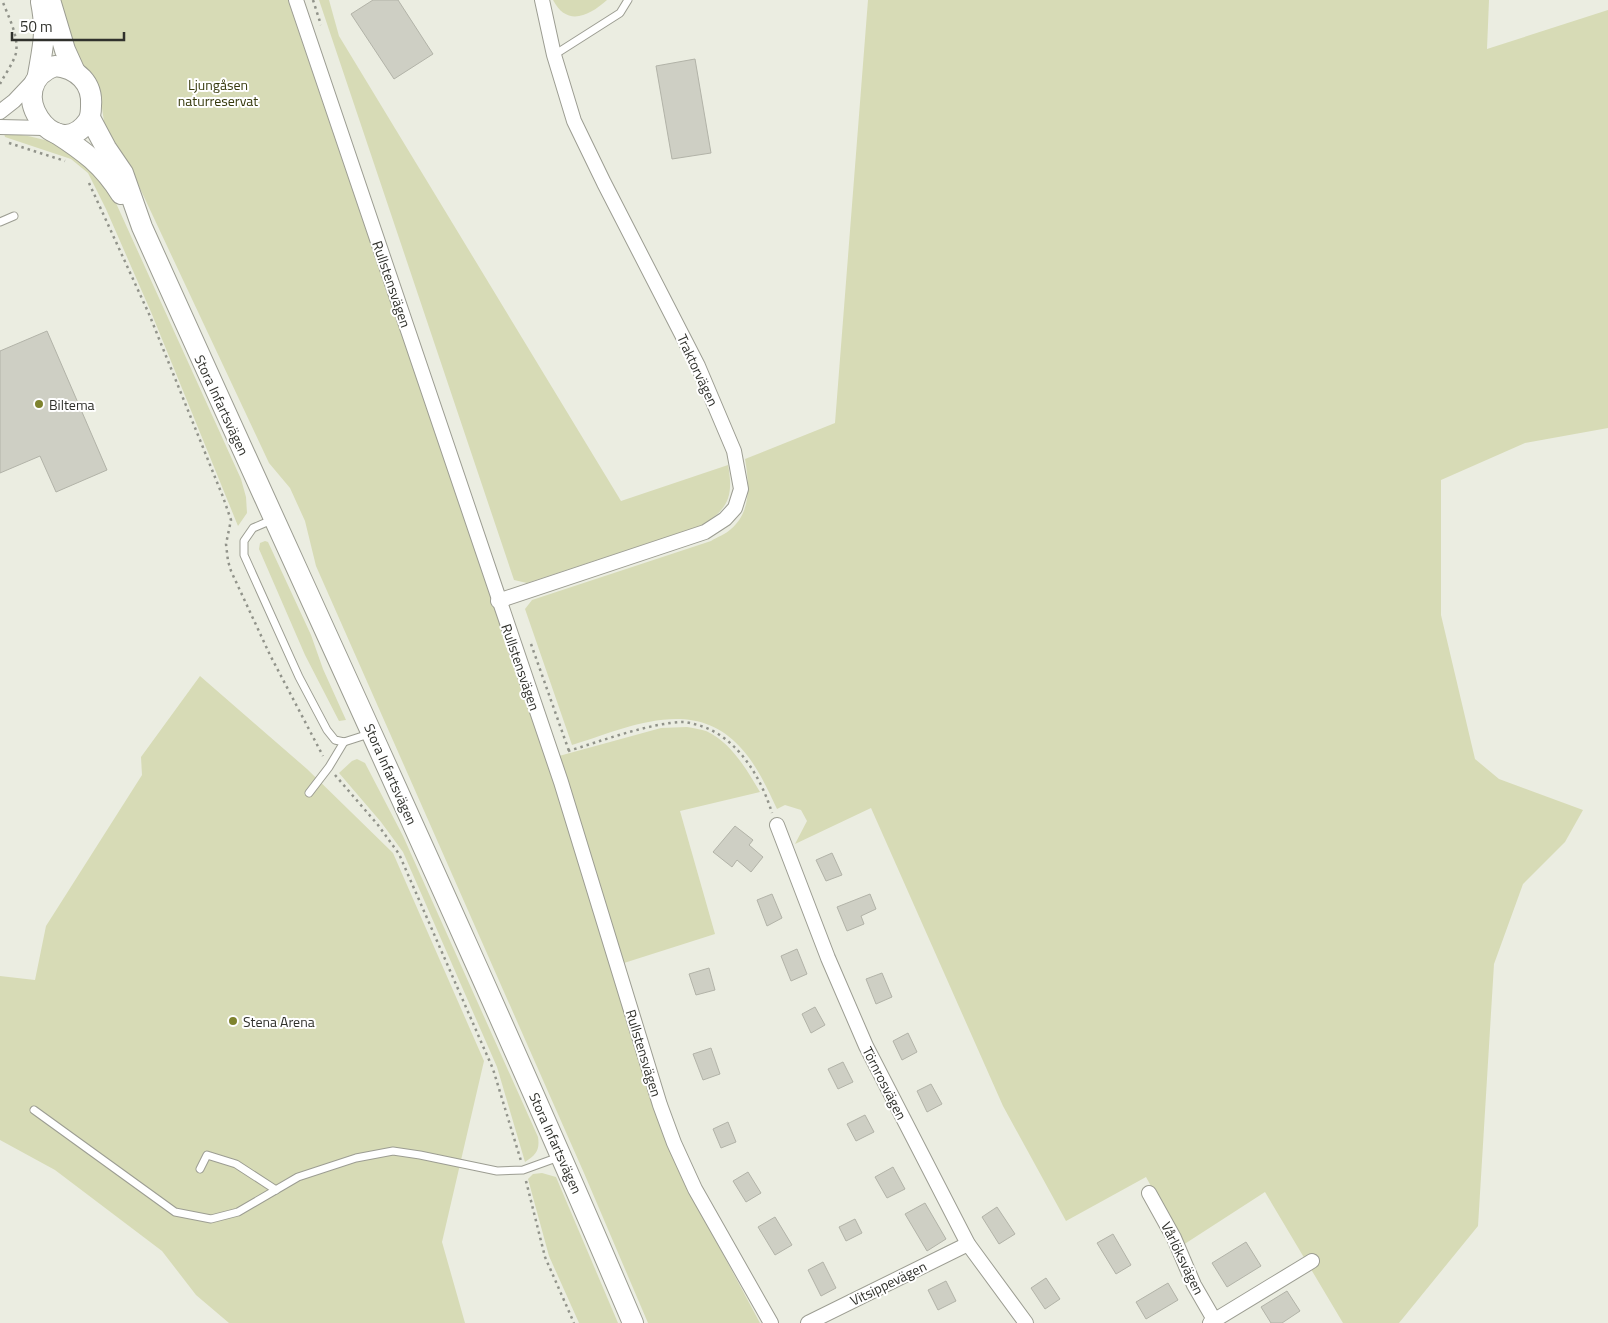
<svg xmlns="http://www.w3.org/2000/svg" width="1608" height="1323" viewBox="0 0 1608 1323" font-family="'Titillium Web',sans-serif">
  <rect width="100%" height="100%" fill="#ebede1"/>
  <!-- green -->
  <g fill="#d7dbb6">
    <path d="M59 0H288L553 781 665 1136 686 1185 760 1323H648L584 1173 316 566 305 521 290 488 269 463 129 165 105 128 100 95 93 74 78 61Z"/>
    <path d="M319 0H329L339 36 621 501 728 465C734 497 728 510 700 526L527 583 514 580Z"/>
    <path d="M553 0H607C589 16 567 27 553 0Z"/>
    <path d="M868 0H1489L1487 49 1608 10V428L1525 443 1441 480V615L1475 759 1499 779 1583 810 1565 842 1523 884 1494 964 1478 1226 1399 1323H1343L1265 1192 1183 1245 1146 1177 1066 1221 1003 1106 871 808 795 844 807 821 801 810 785 805 777 809C767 788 757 765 740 747 693 695 627 728 572 745L525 609 532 600 711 541C717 537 726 534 731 529 752 511 749 483 745 459L835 423Z"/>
    <path d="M4 133C26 135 50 139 69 150 82 158 94 171 106 181L241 479 246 497 247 513 238 526 151 312 106 209 88 173 71 159 5 137Z"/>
    <path d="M265 541 268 542 311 635 323 669 346 720 339 721 305 655 259 549 260 543Z"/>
    <path d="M200 676 307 769 393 853 484 1061 442 1242 465 1323H229L196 1295 162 1251 55 1170 0 1140V976L35 980 46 926 142 775 141 757Z"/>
    <path d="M687 727C693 728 700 729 706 731 731 742 747 770 760 792L680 811 715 934 624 963 559 756 661 728Z"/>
    <path d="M357 759 365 763 403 836 538 1137C540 1150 536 1155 525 1162L497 1067 403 852 381 822 339 773 352 761Z"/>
    <path d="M542 1173 556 1177 618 1323H579L549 1256 528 1179 533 1174Z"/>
  </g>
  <!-- building -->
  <g fill="#cecfc4" stroke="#b2b3a8">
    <path d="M373 0H398L433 54 394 79 351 14Z"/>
    <path d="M695 59 711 153 672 159 656 66Z"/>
    <path d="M47 331 107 470 56 492 40 456 0 473V351Z"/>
    <path d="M735 826 753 840 749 845 763 857 751 872 737 860 732 867 713 852Z"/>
    <path d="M832 853 842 875 826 881 816 860Z"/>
    <path d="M772 894 782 918 767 926 757 900Z"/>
    <path d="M870 894 876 909 861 916 864 924 847 931 837 907Z"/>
    <path d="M797 949 807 974 791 981 781 956Z"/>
    <path d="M709 968 715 990 696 995 689 974Z"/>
    <path d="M882 973 892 997 876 1004 866 979Z"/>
    <path d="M815 1007 825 1025 811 1033 802 1014Z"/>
    <path d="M908 1033 917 1052 902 1060 893 1041Z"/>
    <path d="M711 1048 720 1074 703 1080 693 1054Z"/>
    <path d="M843 1062 853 1082 838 1089 828 1069Z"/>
    <path d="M931 1084 942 1104 927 1112 917 1091Z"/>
    <path d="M865 1115 874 1132 856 1141 847 1124Z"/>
    <path d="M728 1122 736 1142 721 1148 713 1129Z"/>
    <path d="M893 1167 905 1189 887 1198 875 1177Z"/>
    <path d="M748 1172 761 1193 746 1202 733 1181Z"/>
    <path d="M925 1203 946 1239 927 1251 905 1214Z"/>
    <path d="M997 1207 1015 1234 999 1244 982 1217Z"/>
    <path d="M775 1217 792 1245 775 1255 758 1227Z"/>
    <path d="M855 1219 862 1233 846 1241 839 1227Z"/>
    <path d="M1113 1234 1131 1265 1116 1274 1097 1243Z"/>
    <path d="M1246 1242 1261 1266 1227 1287 1212 1263Z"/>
    <path d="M823 1262 836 1288 821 1296 808 1270Z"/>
    <path d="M1046 1278 1060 1299 1045 1309 1031 1288Z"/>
    <path d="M946 1281 956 1301 938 1310 928 1290Z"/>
    <path d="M1168 1283 1178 1300 1146 1319 1136 1302Z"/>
    <path d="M1287 1291 1300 1311 1282 1323H1271L1261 1307Z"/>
  </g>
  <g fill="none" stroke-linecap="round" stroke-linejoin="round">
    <!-- service casing -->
    <g stroke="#9c9d92" stroke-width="9">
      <g id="service">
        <path d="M554 55 620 13 628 0"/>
        <path d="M0 222 14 216"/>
        <path d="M274 519 253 528 244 541V555L299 677 327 730 335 740 344 742 369 734"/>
        <path d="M309 793 329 767 344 742"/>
        <path d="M34 1110 175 1212 211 1219 238 1212 298 1177 356 1158 393 1151 420 1155 497 1171 523 1170 559 1157"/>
        <path d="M200 1169 207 1155 236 1164 276 1190"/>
      </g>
    </g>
    <!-- minor casing -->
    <g stroke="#9c9d92" stroke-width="16">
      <g id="minor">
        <path d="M296 0 561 782 660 1105 674 1143 695 1189 771 1323"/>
        <path d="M0 112 14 101 31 83"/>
        <path d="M0 127 44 128"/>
        <path d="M498 601 705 532 725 519 735 508 741 489 734 451 698 366 604 183 574 121 554 55 542 0"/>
        <path d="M777 825 828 958 866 1046 968 1244 1026 1323"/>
        <path d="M1149 1193 1174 1238 1194 1285 1216 1323"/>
        <path d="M808 1323 968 1244"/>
        <path d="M1210 1323 1312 1261"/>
      </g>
    </g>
    <!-- secondary casing -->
    <g stroke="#9c9d92" stroke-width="22">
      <g id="secondary">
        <path d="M50 0 65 50 75 72"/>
        <path d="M55 66C77 68 93 83 91 106 91 111 91 116 88 121 56 167 0 86 55 66Z"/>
        <path d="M38 75C43 46 47 32 41 2"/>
        <path d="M90 118 106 148 123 173 142 227C306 592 476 955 633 1323"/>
        <path d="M56 133C84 151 103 165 121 194"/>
      </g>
    </g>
    <!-- path -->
    <g stroke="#91938a" stroke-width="2.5" stroke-dasharray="2.5 4" stroke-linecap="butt">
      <path d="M313 0 321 25"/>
      <path d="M0 84C5 74 13 64 16 53 19 36 8 16 2 0"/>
      <path d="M9 143 65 161"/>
      <path d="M89 183 149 314 223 497 231 520 226 544 228 561 231 571 270 655 323 756"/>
      <path d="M531 644 569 751"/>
      <path d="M568 751C602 741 649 723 683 722 688 722 693 724 698 725 737 736 761 777 772 813"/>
      <path d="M335 775 378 825 399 854 493 1069 521 1161"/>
      <path d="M526 1181 545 1257 574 1323"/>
    </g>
    <!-- service -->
    <use href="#service" stroke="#fff" stroke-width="7"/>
    <!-- minor -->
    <use href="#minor" stroke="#fff" stroke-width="14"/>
    <!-- secondary -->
    <use href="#secondary" stroke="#fff" stroke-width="20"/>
  </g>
  <!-- markers -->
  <g fill="#7e832e" stroke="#fff" stroke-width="2">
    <circle cx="39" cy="404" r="5"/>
    <circle cx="233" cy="1021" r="5"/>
  </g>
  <g text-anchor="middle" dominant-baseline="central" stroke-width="4" stroke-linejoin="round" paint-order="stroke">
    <!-- park labels -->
    <g font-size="14" fill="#36390c" stroke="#fff">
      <text x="218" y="84">Ljungåsen<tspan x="218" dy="16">naturreservat</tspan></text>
    </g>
    <!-- street labels -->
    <g font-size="14" fill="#30312c" stroke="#fff">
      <text transform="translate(392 284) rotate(71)">Rullstensvägen</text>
      <text transform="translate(698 370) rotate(65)">Traktorvägen</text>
      <text transform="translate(222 405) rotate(65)">Stora Infartsvägen</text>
      <text transform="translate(521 667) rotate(71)">Rullstensvägen</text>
      <text transform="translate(391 774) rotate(66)">Stora Infartsvägen</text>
      <text transform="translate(644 1053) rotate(73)">Rullstensvägen</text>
      <text transform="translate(885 1083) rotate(63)">Törnrosvägen</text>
      <text transform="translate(556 1143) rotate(66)">Stora Infartsvägen</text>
      <text transform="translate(1183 1258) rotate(64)">Vårlöksvägen</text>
      <text transform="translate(888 1283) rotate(-26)">Vitsippevägen</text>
    </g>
    <!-- poi labels -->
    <g font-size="14" fill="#30312c" stroke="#fff" text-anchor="start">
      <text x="49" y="404">Biltema</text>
      <text x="243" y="1021">Stena Arena</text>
    </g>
  </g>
  <!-- scale -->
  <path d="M12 32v8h112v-8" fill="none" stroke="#30312c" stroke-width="2.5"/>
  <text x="20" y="32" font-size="15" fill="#30312c" stroke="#ffffff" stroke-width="4" paint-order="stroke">50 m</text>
</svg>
